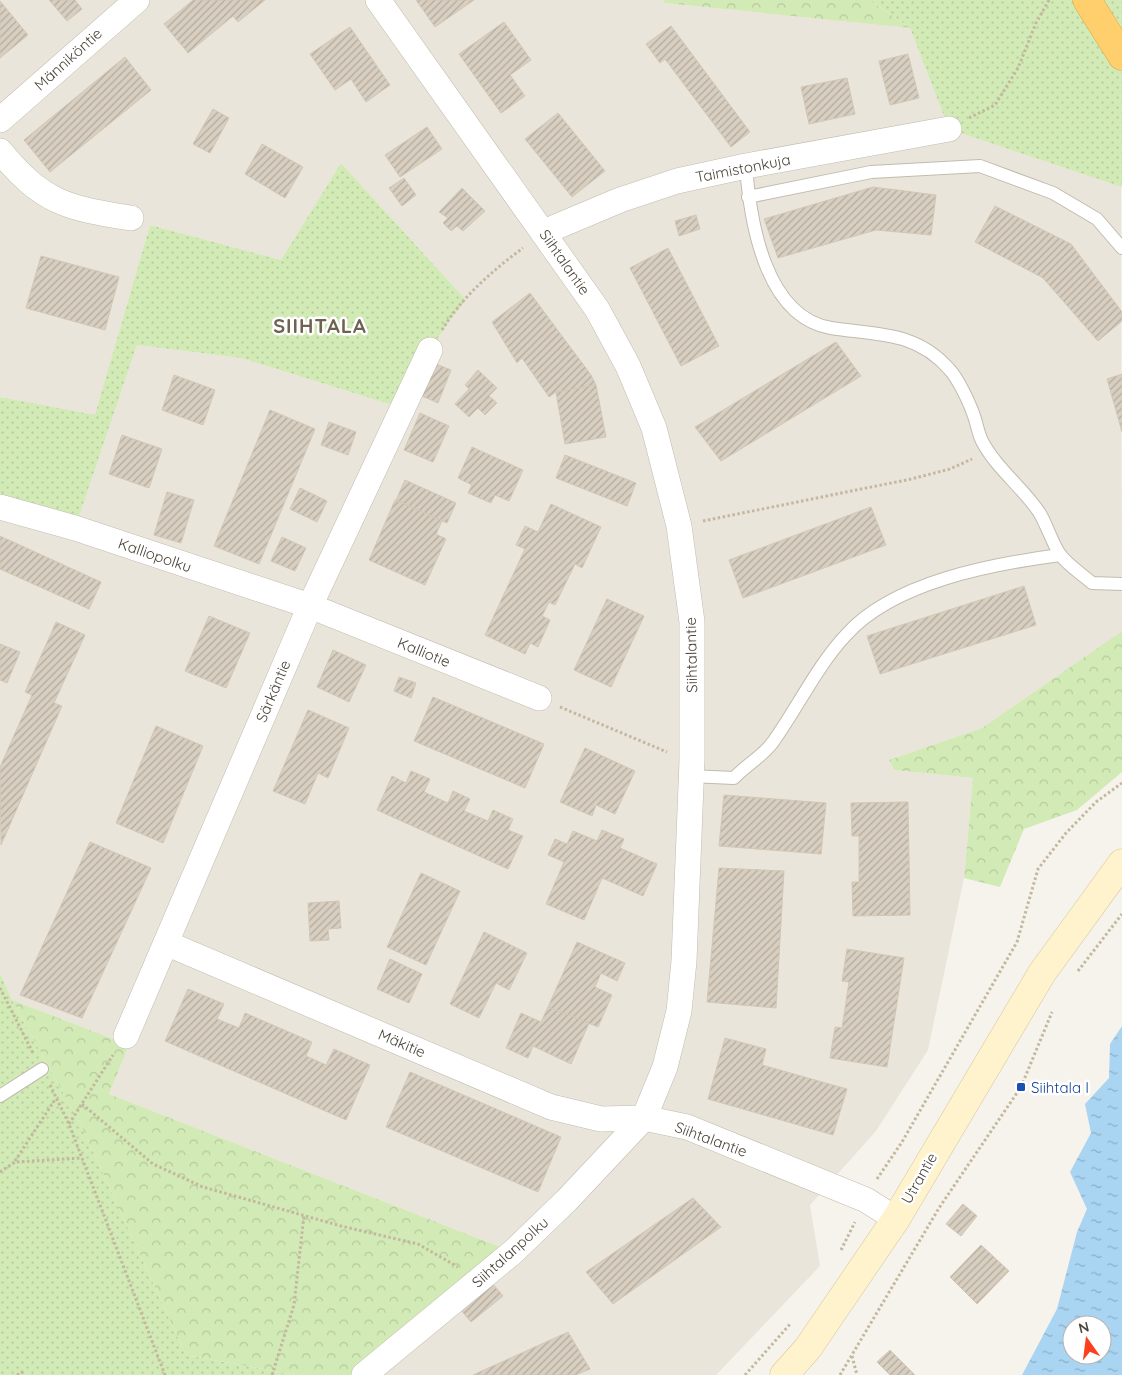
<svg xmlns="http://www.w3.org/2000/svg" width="1122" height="1375" viewBox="0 0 1122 1375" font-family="Quicksand,sans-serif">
  <defs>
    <pattern id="green-dots" width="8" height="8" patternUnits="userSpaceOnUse" patternTransform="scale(1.25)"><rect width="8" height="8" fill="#d2eab5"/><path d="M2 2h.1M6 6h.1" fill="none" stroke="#b6ca9c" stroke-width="1.8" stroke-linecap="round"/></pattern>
    <pattern id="forest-crowns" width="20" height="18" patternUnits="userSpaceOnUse" patternTransform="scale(1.25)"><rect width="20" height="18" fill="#d2eab5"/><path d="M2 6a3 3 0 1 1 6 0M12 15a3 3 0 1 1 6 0" fill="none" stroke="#b6ca9c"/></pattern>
    <pattern id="water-ripples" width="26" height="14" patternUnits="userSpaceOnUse" patternTransform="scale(1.25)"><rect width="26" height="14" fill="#a9d4f2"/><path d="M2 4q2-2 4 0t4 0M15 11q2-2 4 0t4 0" fill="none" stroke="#8caec5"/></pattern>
    <pattern id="building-hatch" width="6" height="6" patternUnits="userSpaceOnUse" patternTransform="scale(1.25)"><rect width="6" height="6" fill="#d8cfc1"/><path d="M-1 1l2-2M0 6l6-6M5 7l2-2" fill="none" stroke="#b1aa9e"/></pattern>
  </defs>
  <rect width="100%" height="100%" fill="#f6f3ec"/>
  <!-- residential -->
  <path fill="#eae5da" d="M0 0H663L666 3 910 28 949 129 1121 186 1122 631 982 728 889 760 894 770 973 778 964 878 928 1050 876 1131 810 1205 820 1266 716 1375H364L513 1252 109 1094 129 1045 12 1000 0 973V507L75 527 137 345 241 358 402 408 430 350 448 320 466 300 341 163 281 260 150 225 95 416 0 397Z"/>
  <!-- green -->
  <g fill="url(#green-dots)">
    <path d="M869 0H1122V187L949 129 910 28Z"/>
    <path d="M341 163 466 300C437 332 421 369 402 408L241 358 137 345 75 528 0 507V397L95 415 150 225 281 260Z"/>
    <path d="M0 973 12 1000 82 1127 186 1355 296 1375H0Z"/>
  </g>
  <!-- forest -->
  <g fill="url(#forest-crowns)">
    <path d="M663 0H869L910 28 665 3Z"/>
    <path d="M1122 631V772L1077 810 1024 829 1000 887 964 878 973 778 894 770 889 760 982 728Z"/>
    <path d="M12 1000 129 1045 109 1094 513 1252 364 1375H296L186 1355 82 1127Z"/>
  </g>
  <!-- water -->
  <path fill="url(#water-ripples)" fill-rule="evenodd" d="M1122 1026V1375H1022L1057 1309 1077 1232 1087 1209 1070 1172 1091 1133 1085 1104 1109 1078 1110 1044ZM1072 1325H1102V1355H1072Z"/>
  <!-- building -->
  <g fill="url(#building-hatch)" stroke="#d3c7b4">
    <path d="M49 0H75L82 9 67 21Z"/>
    <path d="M193 0H265L238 22 233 16 188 53 164 24Z"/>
    <path d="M416 0H474L435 27Z"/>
    <path d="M0 1 28 35 0 58Z"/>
    <path d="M504 22 531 60 510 75 525 96 501 113 459 54Z"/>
    <path d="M671 26 750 132 731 147 665 59 660 63 646 44Z"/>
    <path d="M350 27 390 85 366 102 351 79 335 90 310 54Z"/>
    <path d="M908 54 919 98 890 105 879 61Z"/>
    <path d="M125 57 151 90 50 172 24 140Z"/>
    <path d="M847 78 855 114 809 124 801 87Z"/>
    <path d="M213 109 229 118 210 153 193 144Z"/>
    <path d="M558 113 605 171 572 197 525 139Z"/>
    <path d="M427 127 442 149 400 177 385 155Z"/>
    <path d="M262 144 303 167 285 198 245 174Z"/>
    <path d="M404 178 416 195 402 206 389 188Z"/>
    <path d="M873 187 936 195 931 235 876 230 778 258 764 219Z"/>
    <path d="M462 188 485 211 463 231 457 226 451 231 443 223 448 218 439 212Z"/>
    <path d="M995 206 1071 244 1122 312V321L1098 341 1043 278 975 242Z"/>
    <path d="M696 215 700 229 679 236 675 221Z"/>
    <path d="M668 248 719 346 681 366 630 268Z"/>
    <path d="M41 256 119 277 105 330 26 308Z"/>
    <path d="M530 293 591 375 596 385 556 392 549 397 522 358 517 363 492 322Z"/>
    <path d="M836 342 861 376 721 461 695 427Z"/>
    <path d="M436 364 451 370 438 403 422 396Z"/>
    <path d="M478 370 497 388 489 396 497 403 485 415 478 408 469 417 455 404 469 389 465 385Z"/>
    <path d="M1122 374V432L1107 379Z"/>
    <path d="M174 375 215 390 203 425 162 410Z"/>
    <path d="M596 385 606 437 565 444 556 392Z"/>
    <path d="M270 410 315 429 259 564 214 546Z"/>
    <path d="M420 413 449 426 433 462 404 450Z"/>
    <path d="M329 422 356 432 348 455 321 445Z"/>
    <path d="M122 435 162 449 149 488 109 474Z"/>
    <path d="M472 447 523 470 509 501 495 495 491 503 468 493 472 485 458 478Z"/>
    <path d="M565 455 636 483 627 506 556 478Z"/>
    <path d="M405 480 456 503 447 523 396 500Z"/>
    <path d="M300 488 327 501 317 522 290 509Z"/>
    <path d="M167 492 194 500 181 543 154 535Z"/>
    <path d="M395 500 442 521 436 534 446 539 425 585 369 560Z"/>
    <path d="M551 504 601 527 582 568 575 564 555 605 549 602 542 616 550 620 538 647 530 643 525 654 485 635 525 549 516 545 525 526 538 532Z"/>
    <path d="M871 507 886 545 743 598 729 560Z"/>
    <path d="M0 536 101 582 89 609 0 569Z"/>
    <path d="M282 537 306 548 295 571 271 561Z"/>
    <path d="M1024 586 1036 625 880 674 867 636Z"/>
    <path d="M607 599 644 616 611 687 574 670Z"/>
    <path d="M209 616 250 633 226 688 185 671Z"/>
    <path d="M56 622 85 635 54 703 62 706 1 845 0 767 32 695 25 692Z"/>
    <path d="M0 644 20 652 7 683 0 680Z"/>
    <path d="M333 650 366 665 349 702 317 687Z"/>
    <path d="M399 677 416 683 411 698 394 691Z"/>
    <path d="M433 697 544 744 525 788 414 741Z"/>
    <path d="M308 710 349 728 328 778 318 773 305 804 273 791Z"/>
    <path d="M156 726 203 746 163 843 116 823Z"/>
    <path d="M585 748 635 771 615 814 596 805 592 816 560 802Z"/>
    <path d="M411 771 430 779 424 792 448 803 453 791 470 799 464 811 488 821 493 810 513 819 508 830 523 836 508 869 377 810 392 776 406 783Z"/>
    <path d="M724 795 826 803 821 854 719 846Z"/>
    <path d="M908 802 910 915 853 916 852 882H859V836H852L851 803Z"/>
    <path d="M602 830 624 839 620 848 657 864 643 896 602 878 584 920 546 904 564 862 548 855 555 839 567 844 573 831 597 841Z"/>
    <path d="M90 842 151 868 82 1018 20 995Z"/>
    <path d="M719 868 784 871 776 1008 707 1002Z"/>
    <path d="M421 873 460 891 426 965 387 947Z"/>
    <path d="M339 901 341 928 328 929 329 940 310 941 308 903Z"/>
    <path d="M484 932 527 953 509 990 496 983 479 1018 450 1004Z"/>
    <path d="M577 942 625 963 617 981 601 973 595 987 612 995 598 1027 548 1007Z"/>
    <path d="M847 949 904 958 887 1067 830 1058 835 1027 842 1028 849 982 842 981Z"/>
    <path d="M390 959 422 974 409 1003 377 989Z"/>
    <path d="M188 989 224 1004 217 1019 239 1028 245 1013 312 1042 306 1056 326 1065 334 1049 370 1065 346 1120 165 1041Z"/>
    <path d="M548 1007 589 1023 571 1064 533 1046 528 1058 506 1048 521 1013 541 1022Z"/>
    <path d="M725 1038 766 1049 762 1065 847 1089 833 1135 708 1099Z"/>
    <path d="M410 1072 561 1137 538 1192 386 1127Z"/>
    <path d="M693 1198 721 1227 613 1304 586 1272Z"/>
    <path d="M963 1204 977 1216 961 1236 946 1224Z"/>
    <path d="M981 1245 1009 1271 977 1304 950 1277Z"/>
    <path d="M492 1283 503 1296 471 1322 460 1309Z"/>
    <path d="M568 1332 590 1369 576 1375H473Z"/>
    <path d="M890 1350 915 1375H890L877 1362Z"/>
  </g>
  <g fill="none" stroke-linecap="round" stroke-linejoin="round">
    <!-- service casing -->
    <g stroke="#c2bbae" stroke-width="14">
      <g id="service">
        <path d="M746 166C750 221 765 317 831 328 876 335 916 331 949 369 958 378 970 404 974 416 977 424 978 433 982 441 996 468 1022 487 1039 512 1047 525 1051 540 1059 553 1066 564 1082 574 1092 583L1122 584"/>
        <path d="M748 197 871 172 980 166 1053 193 1097 219 1122 248"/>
        <path d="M690 776 734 778C746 765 763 756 773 742 798 707 817 666 846 635 893 582 992 564 1060 555"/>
        <path d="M0 1096 42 1069"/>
      </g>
    </g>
    <!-- minor casing -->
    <g stroke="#c2bbae" stroke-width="26">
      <g id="minor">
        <path d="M0 120 137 0"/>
        <path d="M0 151C43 203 66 208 131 218"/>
        <path d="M544 232 620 200 677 181 746 166 949 129"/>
        <path d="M0 507 75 528 310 606 539 698"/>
        <path d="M166 943 551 1107 601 1119 644 1118 687 1127 866 1200 896 1219"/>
        <path d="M126 1036 310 606 430 350"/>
        <path d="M364 1375 513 1252 567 1200 644 1118 665 1067 679 1011 684 961 692 760V622L679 526 654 428 628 366 597 309 378 0"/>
      </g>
    </g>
    <!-- secondary casing -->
    <g stroke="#d6c79b" stroke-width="29">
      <path id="secondary" d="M784 1375 808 1348 896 1219 1042 973 1122 863"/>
    </g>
    <!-- motorway casing -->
    <g stroke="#e0a43c" stroke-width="29">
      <path id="motorway" d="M1087 0 1122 56"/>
    </g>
    <!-- path -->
    <g stroke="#c4b79f" stroke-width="3" stroke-dasharray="2.5 2.5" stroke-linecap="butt">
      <path d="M969 118 995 105 1018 68 1036 23 1049 0"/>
      <path d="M442 330C461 298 493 270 523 248"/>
      <path d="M703 521 911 479 950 469 972 459"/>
      <path d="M560 707 667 752"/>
      <path d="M1078 971 1122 914"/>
      <path d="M0 988 33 1053"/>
      <path d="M50 1085 69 1124 165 1375"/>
      <path d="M82 1104 153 1164 203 1187 341 1226 418 1244 458 1267"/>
      <path d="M69 1124 113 1055"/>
      <path d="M15 1161 56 1098"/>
      <path d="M0 1172 15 1162 82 1158"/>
      <path d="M877 1179 902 1142 1017 942 1038 869 1066 833 1096 802 1122 783"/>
      <path d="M841 1250 855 1222"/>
      <path d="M852 1356 857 1375"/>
      <path d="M17 1375 22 1372 23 1375"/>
      <path d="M272 1375 294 1305 304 1215"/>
      <path d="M745 1375 791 1323"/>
      <path d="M840 1375 939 1208 1021 1087 1052 1012"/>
    </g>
    <!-- service -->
    <use href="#service" stroke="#fff" stroke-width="12"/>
    <!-- minor -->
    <use href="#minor" stroke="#fff" stroke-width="25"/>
    <!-- secondary -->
    <use href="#secondary" stroke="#fff3cd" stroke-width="28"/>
    <!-- motorway -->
    <use href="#motorway" stroke="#ffcf6e" stroke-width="28"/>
  </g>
  <!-- markers -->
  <rect fill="#1a4fb4" stroke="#fff" stroke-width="2" x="1016" y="1082" width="10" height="10" rx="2.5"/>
  <g text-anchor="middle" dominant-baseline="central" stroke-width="5" stroke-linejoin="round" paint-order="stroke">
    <!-- street labels -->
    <g font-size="15" fill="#4b4439" stroke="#fff">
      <text transform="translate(68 59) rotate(-42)">Männiköntie</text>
      <text transform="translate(743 168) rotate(-11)">Taimistonkuja</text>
      <text transform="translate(565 262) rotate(55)">Siihtalantie</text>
      <text transform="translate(155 555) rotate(19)">Kalliopolku</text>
      <text transform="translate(424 652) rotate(22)">Kalliotie</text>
      <text transform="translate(691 655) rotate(-91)">Siihtalantie</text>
      <text transform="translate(273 691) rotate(-67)">Särkäntie</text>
      <text transform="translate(402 1043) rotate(23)">Mäkitie</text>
      <text transform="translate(711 1139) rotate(20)">Siihtalantie</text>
      <text transform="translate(919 1178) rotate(-60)">Utrantie</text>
      <text transform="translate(510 1252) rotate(-42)">Siihtalanpolku</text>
    </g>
    <!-- transit labels -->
    <g font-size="15" fill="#164399" stroke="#fff" text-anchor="start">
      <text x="1031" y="1087">Siihtala I</text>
    </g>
    <!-- district labels -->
    <g font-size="20" font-weight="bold" letter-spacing="1" fill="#6e6250" stroke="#fff">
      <text x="320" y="325">SIIHTALA</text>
    </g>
  </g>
  <!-- north arrow -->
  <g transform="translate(1087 1340) rotate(346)"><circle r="24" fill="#ffffff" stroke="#b7b4b0"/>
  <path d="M0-4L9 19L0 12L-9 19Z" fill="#fc3f1d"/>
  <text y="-8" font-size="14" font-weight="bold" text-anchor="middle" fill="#4b4439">N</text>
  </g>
</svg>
